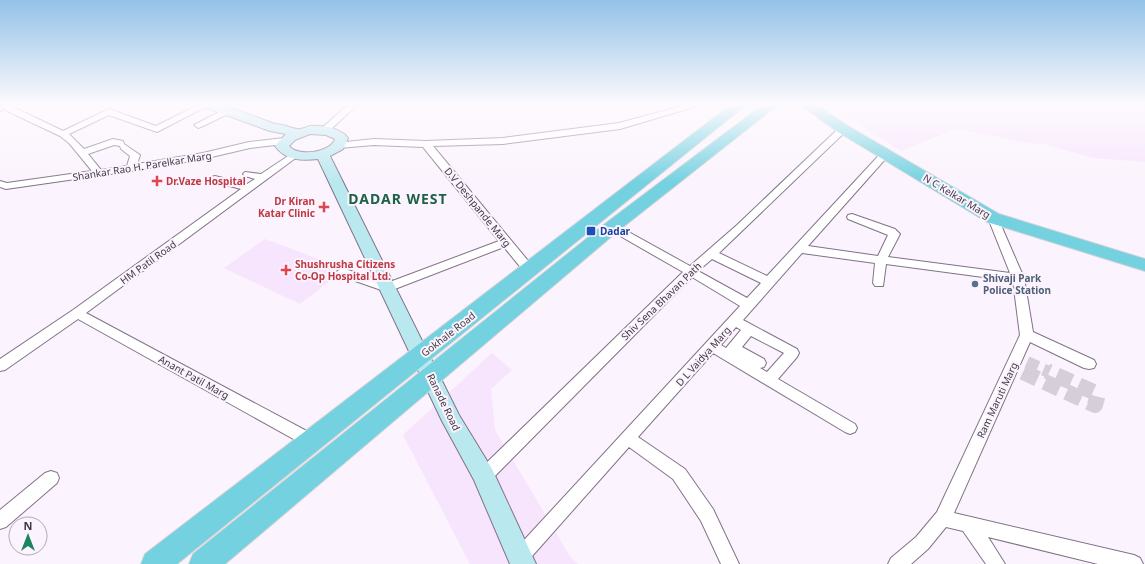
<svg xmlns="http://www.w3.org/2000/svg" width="1145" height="564" viewBox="0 0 1145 564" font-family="'Noto Sans',sans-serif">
  <rect width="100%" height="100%" fill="#fbf3fd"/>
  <!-- built -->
  <g fill="#f7e4fd">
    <path d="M827 104H1145V162L1093 158 1044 144H1036L956 129 901 151Z"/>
    <path d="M265 239 345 269 300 304 224 268Z"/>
    <path d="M492 353 512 370 491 389 495 430 571 558 578 564H470L403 435Z"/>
  </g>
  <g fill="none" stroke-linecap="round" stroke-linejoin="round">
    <!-- street-tunnel-far1 -->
    <path stroke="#d6ced8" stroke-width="12" stroke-dasharray="12 6" stroke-linecap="butt" d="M1027 362 1049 372"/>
    <!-- street-tunnel -->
    <path stroke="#d6ced8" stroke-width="16" stroke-dasharray="16 8" stroke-linecap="butt" d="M1023 372 1095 405 1098 394 1047 371"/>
    <!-- street casing -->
    <g stroke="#837288" stroke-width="2">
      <g id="street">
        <path d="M1 104H7L63 131 109 109 156 126 200 104H211L157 132 109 115 69 134 84 149 113 139 123 141 124 144 140 155 137 164 203 153 249 142 284 138 289 141 284 144 250 148 203 159 131 171 6 189 0 187V181L7 183 92 171 69 143 60 136 1 108ZM114 145 120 146 121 149 130 156 127 166 101 170 88 154Z"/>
        <path d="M349 104H358L328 132H322V128Z"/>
        <path d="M689 104H704L620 129 503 144 433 146 534 268 536 271 534 274H526L504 247 387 292 338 275 336 272 342 268 387 283 499 241 423 147 374 145 339 148 336 147V143L374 139 426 141 503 138 619 123Z"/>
        <path d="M227 108 230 109V113L201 127 198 128 194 125Z"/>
        <path d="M843 126 846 127V131L719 253 767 276 882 152H888V156L808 246 878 256 888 235 848 219 847 217 848 215 852 214 895 229 900 234 888 257 1010 273 988 218 993 215 997 216 1024 278 1033 332 1094 360 1096 364 1094 368 1089 369 1084 368 1030 342 954 513 1134 555 1140 558 1143 564H1098L988 537 1005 564H986L963 531 946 527 928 549 911 564H888L891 558 916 537 937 512 1020 335 1013 281 886 264 883 286H875L873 283 875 263 802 253 743 320 797 349 799 353 797 357 778 379 855 424 857 428 855 432 850 434 845 432 713 353 638 437 685 469 713 509 739 564H721L701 521 673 479 629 447 526 563H514L511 557 514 551 740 306 692 277 490 481 484 483 478 481 476 476 478 471 683 272 608 229 607 227 608 225H616L690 266 737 225 840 127ZM712 259 761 283 747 298 698 271ZM736 327 741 330 726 348 721 345ZM751 336 784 353 767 372 760 368 764 367 766 363 764 359 742 347Z"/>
        <path d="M294 152 297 153V157L86 313 316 436 319 441 316 446 311 448 306 446 78 319 5 370 0 371V359L73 310 241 189 211 181 210 179 211 177 215 176 247 184 255 179 245 176 243 174 245 172 261 174Z"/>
        <path d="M51 471 57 473 59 478 57 483 6 527 0 529V510L45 473Z"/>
      </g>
    </g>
    <!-- secondary casing -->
    <g stroke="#837288" stroke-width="2">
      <g id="secondary">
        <path d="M0 104H13L0 111Z"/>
        <path d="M202 104H220L275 124C283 124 290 128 297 129 301 130 306 127 310 126 322 125 341 128 348 138L343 149 330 156 459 415 492 469 536 564H510L474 480 442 421 318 159C301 161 285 160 275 146L286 134 270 131 204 107ZM310 134 326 135 335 139C330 153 298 157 289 146L295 140Z"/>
      </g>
    </g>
    <!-- primary casing -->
    <g stroke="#d5d3d6" stroke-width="2">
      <g id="primary">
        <path d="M732 104H747L177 564H141L145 554Z"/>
        <path d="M764 104H779L618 231 225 564H189L193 554 606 223Z"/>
        <path d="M799 104H815L848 126 999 214 1145 259V271L987 222 838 132Z"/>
      </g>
    </g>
    <!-- street -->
    <use href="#street" fill="#fff" fill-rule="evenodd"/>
    <!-- secondary -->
    <use href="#secondary" fill="#bae8ef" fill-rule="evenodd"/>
    <!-- primary -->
    <use href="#primary" fill="#74d1e0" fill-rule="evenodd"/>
  </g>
  <!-- sky -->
  <linearGradient id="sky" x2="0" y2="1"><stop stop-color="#93c2e7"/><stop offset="0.57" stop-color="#fdfafe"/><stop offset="1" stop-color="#fdfafe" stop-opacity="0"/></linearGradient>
  <rect width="1145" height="183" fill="url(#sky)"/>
  <!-- markers -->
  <g fill="#e0444e" stroke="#fbf3fd" stroke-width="1.5">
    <path d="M155 175h4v4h4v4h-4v4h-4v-4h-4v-4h4z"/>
    <path d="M322 201h4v4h4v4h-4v4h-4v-4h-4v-4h4z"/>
    <path d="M284 264h4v4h4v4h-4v4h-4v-4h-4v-4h4z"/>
  </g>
  <rect fill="#1a4fb4" stroke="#fbf3fd" stroke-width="1.5" x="586" y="226" width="10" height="10" rx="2"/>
  <circle fill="#5c6f8a" stroke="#fbf3fd" stroke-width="1.5" cx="975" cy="284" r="4"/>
  <g text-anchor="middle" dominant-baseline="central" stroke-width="4" stroke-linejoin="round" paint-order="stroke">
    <!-- street labels -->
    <g font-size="10" fill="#403943" stroke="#fbf3fd">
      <text transform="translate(142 166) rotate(-9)">Shankar Rao H. Parelkar Marg</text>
      <text transform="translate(957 196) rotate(31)">N C Kelkar Marg</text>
      <text transform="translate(478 207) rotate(51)">D.V Deshpande Marg</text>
      <text transform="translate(148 262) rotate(-36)">HM Patil Road</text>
      <text transform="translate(661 301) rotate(-44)">Shiv Sena Bhavan Path</text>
      <text transform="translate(448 334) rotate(-38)">Gokhale Road</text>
      <text transform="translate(703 356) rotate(-48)">D L Vaidya Marg</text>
      <text transform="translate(194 377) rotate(29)">Anant Patil Marg</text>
      <text transform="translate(997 400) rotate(-65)">Ram Maruti Marg</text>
      <text transform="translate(444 402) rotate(64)">Ranade Road</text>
    </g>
    <!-- health labels -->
    <g font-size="10" font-weight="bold" fill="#be3a42" stroke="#fbf3fd" text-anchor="start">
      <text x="166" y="181">Dr.Vaze Hospital</text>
      <text x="315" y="201" text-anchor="end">Dr Kiran<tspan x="315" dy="12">Katar Clinic</tspan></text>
      <text x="295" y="264">Shushrusha Citizens<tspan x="295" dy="12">Co-Op Hospital Ltd.</tspan></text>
    </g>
    <!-- transit labels -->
    <g font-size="10" font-weight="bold" fill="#164399" stroke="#fbf3fd" text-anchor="start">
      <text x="600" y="231">Dadar</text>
    </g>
    <!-- service labels -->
    <g font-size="10" font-weight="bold" fill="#4e5e75" stroke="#fbf3fd" text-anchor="start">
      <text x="983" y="278">Shivaji Park<tspan x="983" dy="12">Police Station</tspan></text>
    </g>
    <!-- district labels -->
    <g font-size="14" font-weight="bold" letter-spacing="1" fill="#1e6147" stroke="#fbf3fd">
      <text x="398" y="198">DADAR WEST</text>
    </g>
  </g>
  <!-- north arrow -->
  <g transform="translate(28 536)"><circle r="19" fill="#fbf3fd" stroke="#b0a9b3"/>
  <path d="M0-3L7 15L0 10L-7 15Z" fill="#1c845f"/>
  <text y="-6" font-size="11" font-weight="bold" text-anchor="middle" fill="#403943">N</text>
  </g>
</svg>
